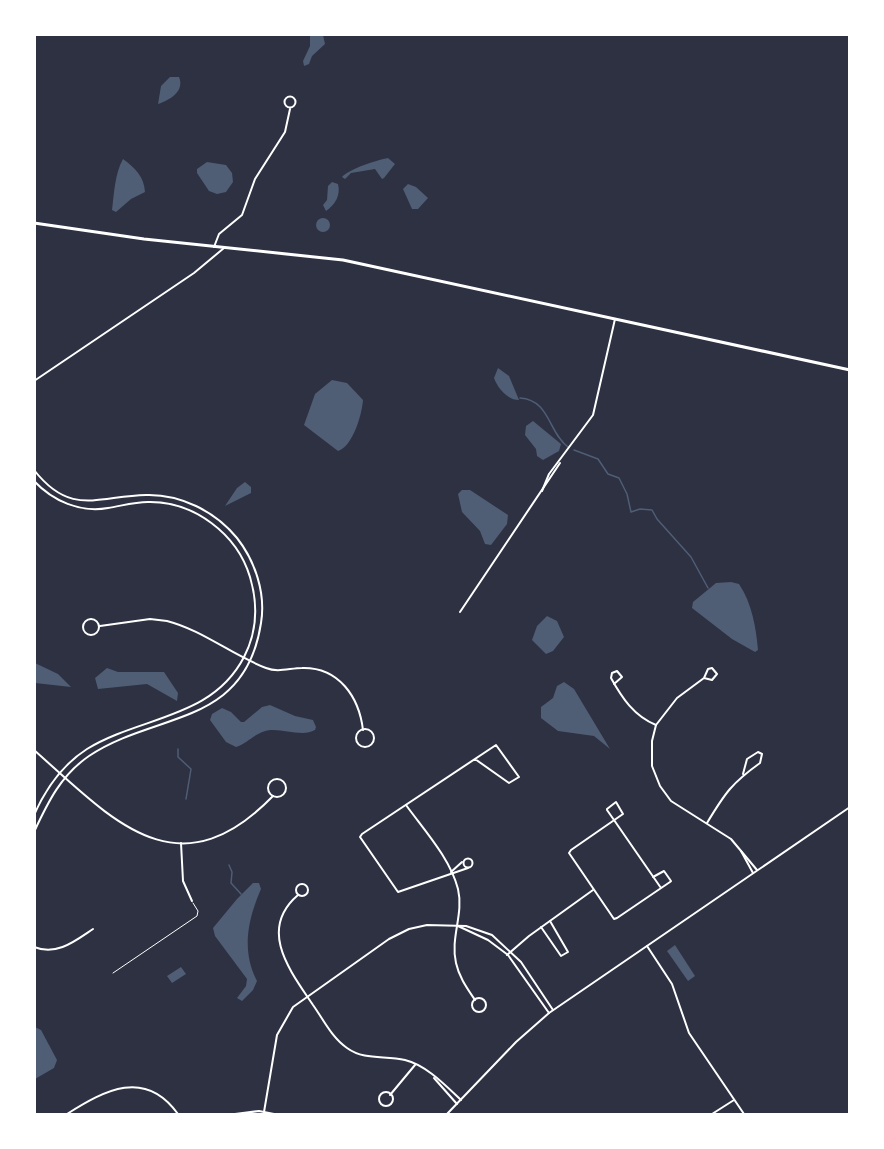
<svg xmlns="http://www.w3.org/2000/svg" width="884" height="1149" viewBox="0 0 884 1149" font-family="'IBM Plex Sans',sans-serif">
  <rect width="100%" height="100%" fill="#2d3142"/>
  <!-- water -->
  <g fill="#4f5d75">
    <path d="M323 35 325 44 312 56 309 64 304 66 303 61 310 46V36Z"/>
    <path d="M170 77H179C185 91 170 100 158 104L161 86Z"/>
    <path d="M388 158 395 164 384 178 382 179 375 169 351 173 345 179 342 177C349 169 377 160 388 158Z"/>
    <path d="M123 159C135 168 144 176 145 192L131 199 116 212 112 210C114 193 115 173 123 159Z"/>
    <path d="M207 162 226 165 232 173 233 182 226 192 217 194 209 191 197 173V169Z"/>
    <path d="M332 182 338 184C341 195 335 205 326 211L323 205 327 200 328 186Z"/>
    <path d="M408 184 416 187 428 198 418 209H412L403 189Z"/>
    <circle cx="323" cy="225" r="7"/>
    <path d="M498 368 509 376 519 400C508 400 498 389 494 378Z"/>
    <path d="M332 380 347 383 363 400C362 414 353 446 338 451L304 425 315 394Z"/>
    <path d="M533 421 561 444 559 451 543 460 537 456 536 449 525 435 526 426Z"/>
    <path d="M245 482 251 487V493L225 506 237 488Z"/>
    <path d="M462 490H470L508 515 507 524 491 545 485 544 480 531 462 512 458 494Z"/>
    <path d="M731 582 739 584C752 603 756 628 758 650L755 652 732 639 692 608 693 602 716 583Z"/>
    <path d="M547 616 557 621 564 637 553 651 546 654 532 640 537 626Z"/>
    <path d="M35 663 58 674 71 687 35 683Z"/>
    <path d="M107 668 118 672H164L178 693 177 701 147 684 98 689 95 678Z"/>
    <path d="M564 682 574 689 610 749 594 736 558 731 541 718V707L553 698 557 686Z"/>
    <path d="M270 705 295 716 313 720 316 727 315 730C303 737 284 729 271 730 256 731 249 743 236 747L226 742 210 720 212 714 222 708 231 712 241 722H244L262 707Z"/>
    <path d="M253 883H259L261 889C248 919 241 950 257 981L253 990 242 1001 237 998 246 986 247 979 215 936 213 928 237 899Z"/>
    <path d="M675 945 695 976 688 981 667 951Z"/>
    <path d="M181 967 186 974 172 983 167 976Z"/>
    <path d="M35 1027 41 1030 57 1060 54 1068 35 1079Z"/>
  </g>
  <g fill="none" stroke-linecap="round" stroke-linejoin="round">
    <!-- stream -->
    <g stroke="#4f5d75" stroke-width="1.5">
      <path d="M520 398C550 400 548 432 568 447"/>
      <path d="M574 450 598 459 608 474 619 478 627 494 631 512 640 509 652 510 657 519 691 557 708 588"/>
      <path d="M178 749V757L191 769 186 799"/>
      <path d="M229 865 232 872 231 883 241 894"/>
    </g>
    <!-- service -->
    <path stroke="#fff" stroke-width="1" d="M113 973 197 916 198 911 193 903"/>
    <!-- minor -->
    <g stroke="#fff" stroke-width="2">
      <circle cx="290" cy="102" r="5.5"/>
      <path d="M214 247 219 234 242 215 255 179 285 132 290 109"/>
      <path d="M34 470C71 517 98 496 146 495 180 494 215 511 237 538 255 561 266 593 261 623 245 728 156 711 89 756 61 775 48 802 34 832"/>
      <path d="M34 481C53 501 80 513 108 508 121 506 134 502 148 502 194 501 237 534 250 577 258 604 257 632 244 657 212 719 141 716 87 749 62 765 46 788 34 815"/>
      <path d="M542 491 549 474 593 415 615 319"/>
      <path d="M460 612 560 463"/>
      <circle cx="91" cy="627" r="8"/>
      <path d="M100 626 150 619 167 621C202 630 232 655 266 668 278 673 290 668 302 668 339 667 359 697 363 730"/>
      <path d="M704 678 712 680 717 674 712 668 708 669 704 678 677 698 656 725 652 741V766L660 786 671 801 731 839 757 870"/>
      <path d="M614 684 622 677 617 671 612 673 611 678C622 698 634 716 656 725"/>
      <circle cx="365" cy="738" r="9"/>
      <path d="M34 750C112 819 177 895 273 796"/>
      <circle cx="277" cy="788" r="9"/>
      <path d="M406 805C424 830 450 858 458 889 464 914 450 938 456 963 459 977 467 988 475 1000"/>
      <path d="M707 823C725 793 732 783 760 763L762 754 758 752 747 759 743 774"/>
      <path d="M181 843 183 881 192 901"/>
      <path d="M741 851 753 873"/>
      <circle cx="468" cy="863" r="4.5"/>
      <path d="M468 868 398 892 360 837 362 834 496 745 519 777 509 783 475 759"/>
      <path d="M451 872 462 862"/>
      <path d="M653 877 664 871 671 881 670 882 617 918 614 919 569 853 571 850 623 814 616 802 607 809V810L614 820 661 888"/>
      <circle cx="302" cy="890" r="6"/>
      <path d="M298 895C257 930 291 972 313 1005 323 1019 332 1038 347 1048 365 1061 385 1055 405 1060 426 1065 445 1085 461 1100"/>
      <path d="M458 926 488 940 508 955 549 1013"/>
      <path d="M541 927 561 956 568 952 550 921"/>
      <path d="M647 946 672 984 689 1033 744 1114"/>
      <path d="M34 947C57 956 75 941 93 929"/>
      <path d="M507 955 529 936 593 890"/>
      <circle cx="479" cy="1005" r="7"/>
      <path d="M434 1078 457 1104"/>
      <circle cx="386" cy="1099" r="7"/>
      <path d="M390 1095 415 1065"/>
      <path d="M264 1112 277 1035 293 1007 389 939 409 929 427 925 466 926 492 935 521 962 553 1010"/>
      <path d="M67 1114C105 1090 145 1068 178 1114"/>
      <path d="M235 1114 259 1111 274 1114"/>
      <path d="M712 1114 734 1100"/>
    </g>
    <!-- tertiary -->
    <g stroke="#fff" stroke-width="2">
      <path d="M34 381 194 273 224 248"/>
      <path d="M447 1114 516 1042 549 1013 850 807"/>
    </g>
    <!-- secondary -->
    <path stroke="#fff" stroke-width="3" d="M34 223 144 239 343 260 850 370"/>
  </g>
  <!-- border -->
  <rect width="884" height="1149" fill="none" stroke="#ffffff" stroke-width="72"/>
</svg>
